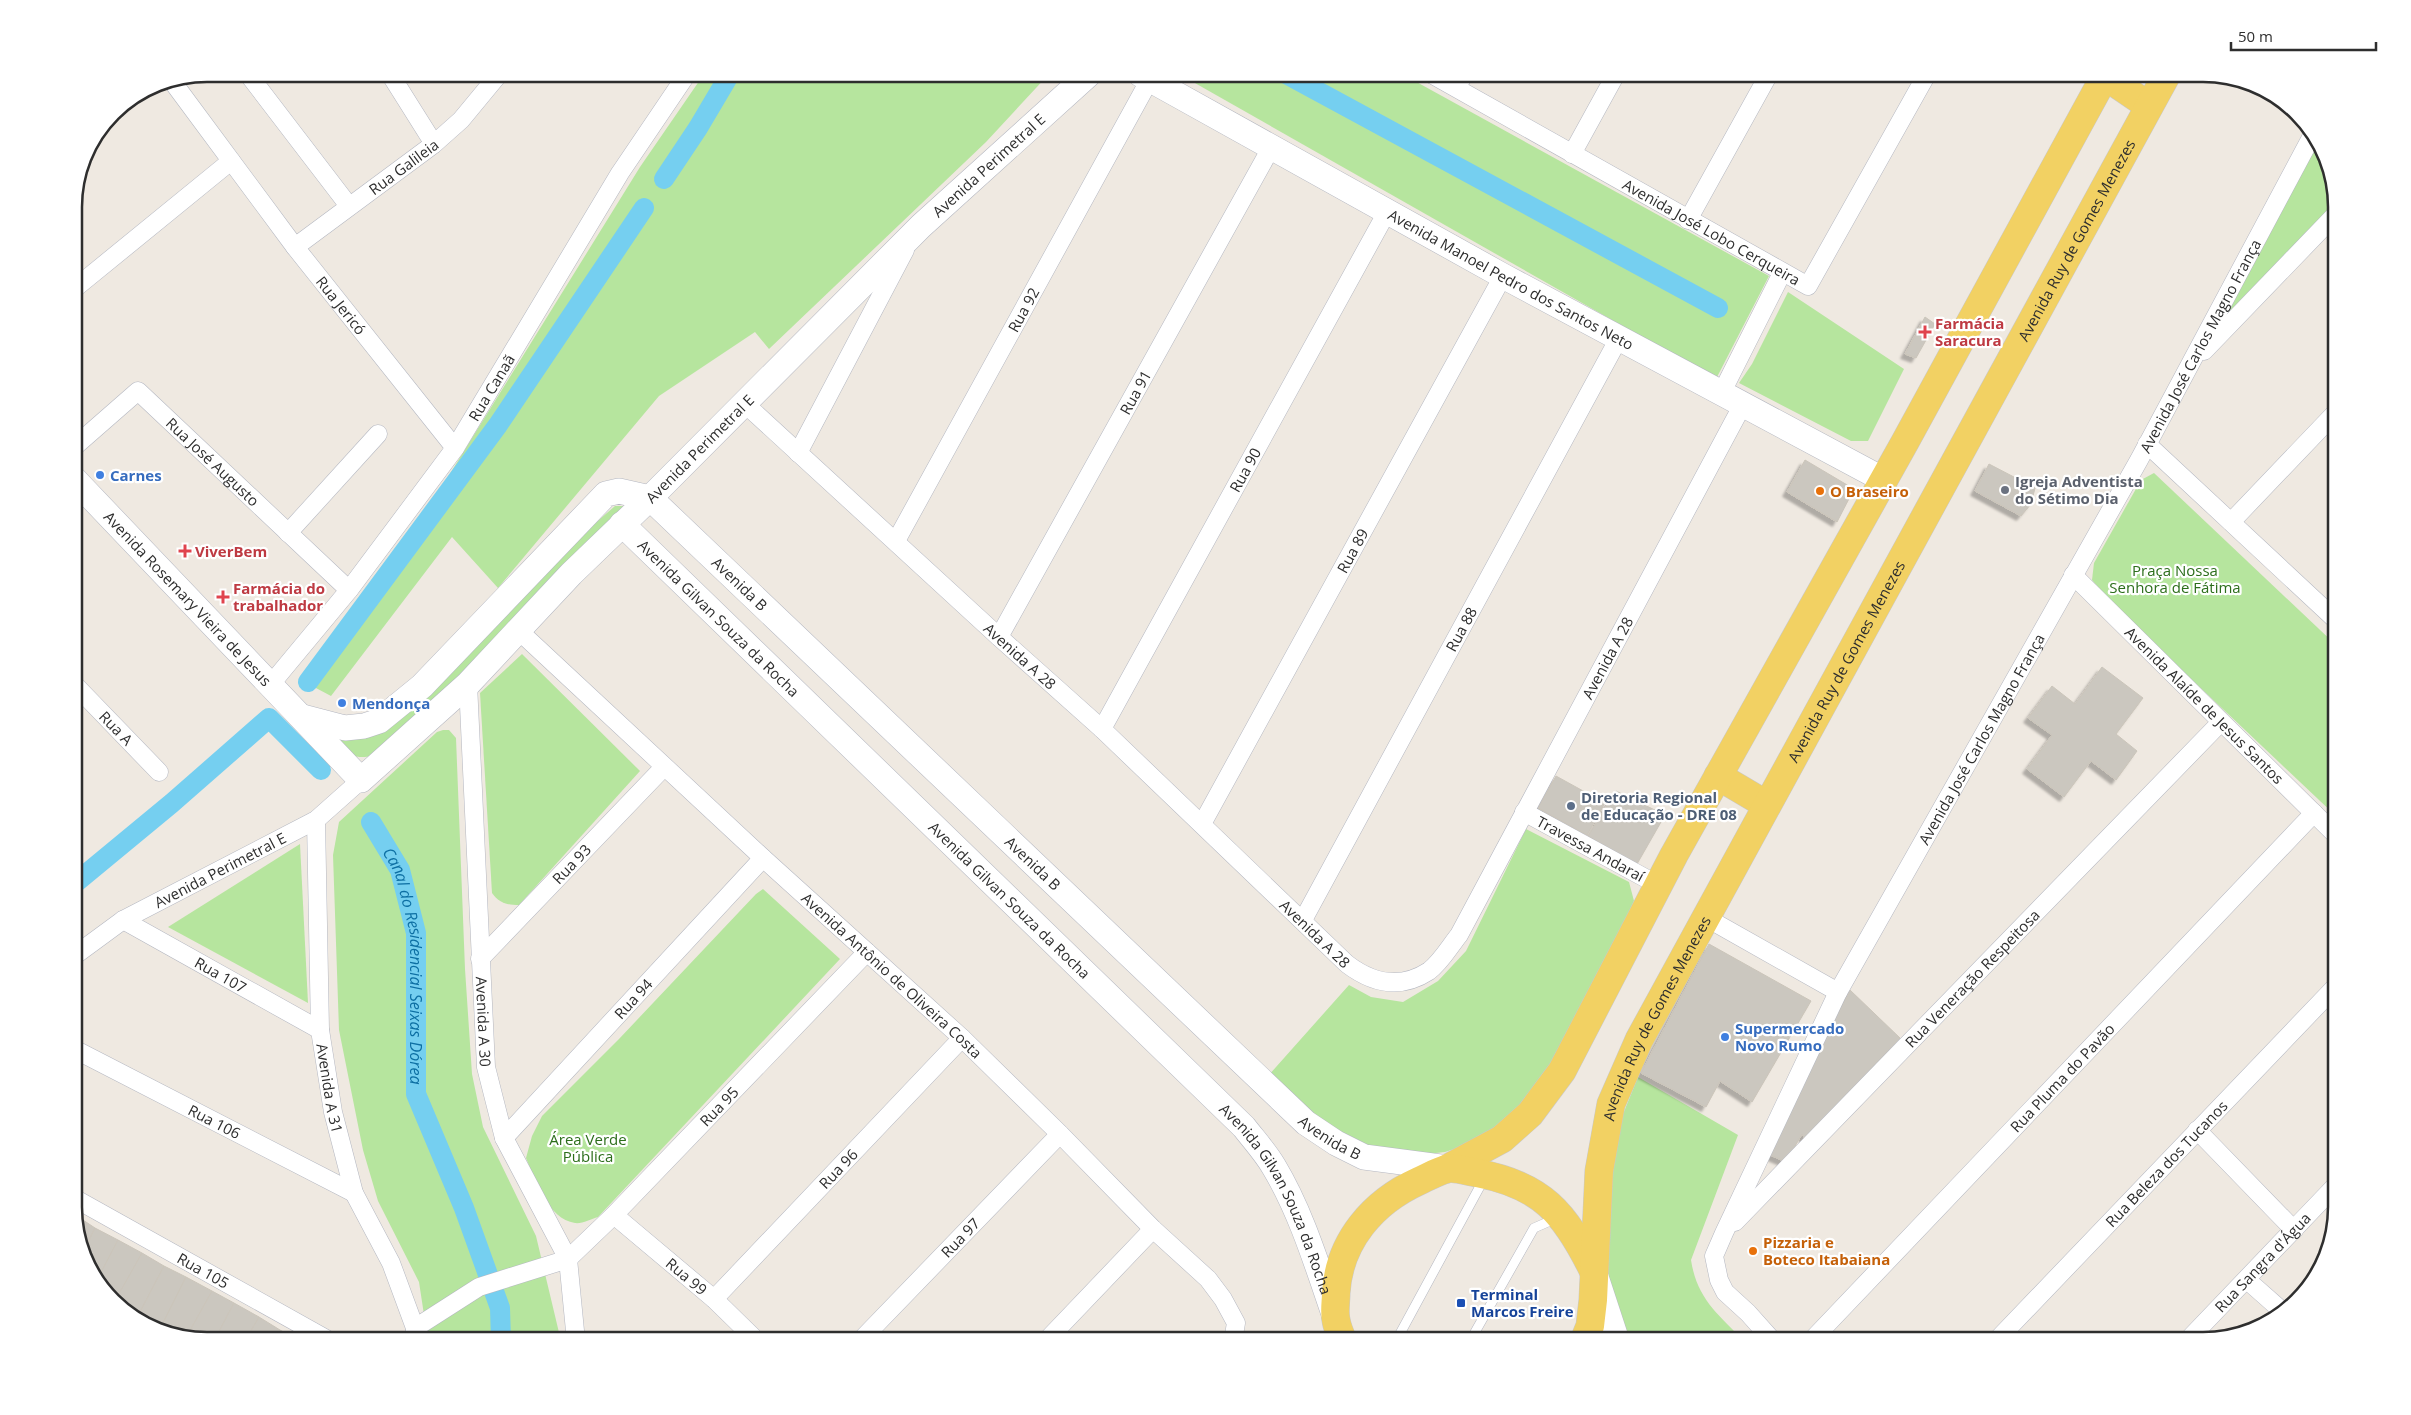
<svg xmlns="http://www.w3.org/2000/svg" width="2411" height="1415" viewBox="0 0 2411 1415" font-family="'Open Sans',sans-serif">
  <defs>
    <filter id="shadow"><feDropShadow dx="-4.5" dy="4.5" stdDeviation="1" flood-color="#0004"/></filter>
  </defs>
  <rect width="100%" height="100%" fill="#efe9e1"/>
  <!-- green -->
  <g fill="#b6e59e">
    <path d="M704 74H1049L986 142 769 349 755 332 659 396 498 588 452 537 331 696 299 679 443 485 640 167Z"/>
    <path d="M1179 74H1402L1769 276 1716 379Z"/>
    <path d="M2319 141 2337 201 2224 317Z"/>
    <path d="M1788 292 1904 369 1868 441H1851L1739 383 1752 364Z"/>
    <path d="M2154 473 2337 646V817L2116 608 2092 580 2094 563 2141 480Z"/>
    <path d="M615 506H626L510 632 372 756C348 761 343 748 327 732L349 737Z"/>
    <path d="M522 654 640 771 519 905C507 905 499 903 492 893L480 693Z"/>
    <path d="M443 730H449L456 738 465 969 472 1074 483 1127 536 1236 561 1341H428L419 1282 378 1201 363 1150 339 1030 333 855 339 822 437 732Z"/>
    <path d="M1526 829 1629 882 1634 901 1590 995 1544 1082 1528 1102 1476 1142 1445 1152 1408 1156 1368 1148 1328 1128 1268 1076 1349 985 1371 997 1403 1002 1438 981 1466 951Z"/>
    <path d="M300 844 308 1003 168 927Z"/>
    <path d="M763 889 840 959 598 1217C591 1219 582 1224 575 1223 548 1219 535 1180 526 1158L532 1136 542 1116 619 1039 756 894Z"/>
    <path d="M1638 1077 1738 1135 1691 1260C1697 1299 1718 1314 1744 1341H1625L1614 1308 1606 1260 1608 1202 1621 1119Z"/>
  </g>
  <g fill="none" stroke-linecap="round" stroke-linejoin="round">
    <!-- canal -->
    <g stroke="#75cff0" stroke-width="20">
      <path d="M1286 74 1718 308"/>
      <path d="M664 179 698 128 730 74"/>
      <path d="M308 682 498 425 644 208"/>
      <path id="s1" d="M371 822 400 870 416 933V1094L464 1208 500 1308 501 1341"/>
      <path d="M74 884 172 803 269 718 321 770"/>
    </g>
  </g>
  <!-- building -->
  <g fill="#cbc7bf" stroke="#cbc5ba" filter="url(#shadow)">
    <path d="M1925 317 1935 324 1916 358 1905 354Z"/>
    <path d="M1805 460 1854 489 1837 522 1787 492Z"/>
    <path d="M1989 464 2035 488 2031 504 2021 516 1975 491Z"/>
    <path d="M2102 667 2143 698 2116 734 2137 751 2116 780 2091 761 2064 797 2027 769 2052 735 2028 718 2052 686 2075 704Z"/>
    <path d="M1556 776 1605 803 1587 835 1538 808Z"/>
    <path d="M1616 791 1665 815 1637 864 1588 836Z"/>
    <path d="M1709 944 1811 1001 1752 1102 1720 1081 1706 1107 1641 1073Z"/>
    <path d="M1850 990 1900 1038 1805 1139 1802 1134 1786 1162 1770 1155 1787 1121 1784 1116Z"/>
    <path d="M74 1214 95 1228 85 1249 74 1216Z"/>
    <path d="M95 1228 118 1240 96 1282 85 1249Z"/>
    <path d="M118 1240 142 1253 116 1299 96 1282Z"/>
    <path d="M142 1253 164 1266 140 1312 116 1299Z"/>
    <path d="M164 1266 186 1277 162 1325 140 1312Z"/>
    <path d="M186 1277 212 1291 187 1336 162 1325Z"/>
    <path d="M212 1291 234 1303 214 1341 187 1336Z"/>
    <path d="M234 1303 259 1317 245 1341H214Z"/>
    <path d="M127 1305 150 1319 147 1325 141 1323 125 1309Z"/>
    <path d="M259 1317 280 1330 273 1341H245Z"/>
    <path d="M150 1319 162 1325 173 1332 147 1325Z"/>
    <path d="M280 1330 300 1341H273Z"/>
  </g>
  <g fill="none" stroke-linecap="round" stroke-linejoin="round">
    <!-- lane casing -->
    <g stroke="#b4b7c1" stroke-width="10">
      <g id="lane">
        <path d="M1396 1341 1485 1177"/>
        <path d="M1470 1341 1534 1228 1557 1218"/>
      </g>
    </g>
    <!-- street casing -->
    <g stroke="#b4b7c1" stroke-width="19">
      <g id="street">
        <path d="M248 74 349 206"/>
        <path d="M390 74 434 144"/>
        <path id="s2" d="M1431 74 1808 286 1927 74"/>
        <path id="s3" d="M172 81 295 247 455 448"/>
        <path d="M1457 87 1464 74"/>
        <path d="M1572 154 1616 74"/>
        <path d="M1688 220 1769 74"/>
        <path id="s4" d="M295 247 434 144 461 120 499 74"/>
        <path d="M74 289 231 161"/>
        <path d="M2204 351 2337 213"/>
        <path d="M1721 394 1782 273"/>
        <path id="s5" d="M743 402 999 637 1102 729 1347 964C1372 983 1400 990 1429 971 1441 962 1450 946 1459 935L1742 406"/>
        <path d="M2147 444 2337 621"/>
        <path id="s6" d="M74 447 138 391 349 590"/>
        <path d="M798 453 905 250"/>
        <path d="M2231 522 2337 411"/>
        <path d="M288 533 378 434"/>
        <path id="s7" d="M896 541 1150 79"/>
        <path id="s8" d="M2073 575 2337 836"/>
        <path id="s9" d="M518 630 763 858 962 1038 1060 1134 1153 1229 1208 1279 1223 1299 1236 1323 1233 1341"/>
        <path id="s10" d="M999 637 1272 146"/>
        <path id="s11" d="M74 684 159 772"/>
        <path id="s12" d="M271 684 349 590 455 448 620 173 687 74"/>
        <path id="s13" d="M468 684 486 1067 504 1138 568 1259 576 1341"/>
        <path id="s14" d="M1102 729 1388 210"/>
        <path id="s15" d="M1524 812 1658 885"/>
        <path id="s16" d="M316 820 320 1030 333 1112 354 1193 391 1263 415 1328V1341"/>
        <path id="s17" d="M1202 824 1503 276"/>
        <path d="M1705 917 1838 992"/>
        <path id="s18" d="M123 920 320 1030"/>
        <path id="s19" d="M1303 920 1619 338"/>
        <path id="s20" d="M74 956 123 920 316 820 361 780"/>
        <path id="s21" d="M480 959 664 767"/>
        <path id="s22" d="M74 1049 354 1193"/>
        <path d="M2197 1130 2294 1230"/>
        <path id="s23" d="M504 1138 763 858"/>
        <path id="s24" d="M74 1198 330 1341"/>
        <path id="s25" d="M614 1215 714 1299 757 1341"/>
        <path id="s26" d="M1735 1222 2221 722"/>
        <path d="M2247 1280 2282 1311"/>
        <path id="s27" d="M714 1299 962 1038"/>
        <path id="s28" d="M415 1328 479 1287 568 1259 614 1215 867 952"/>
        <path id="s29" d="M860 1341 1060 1134"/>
        <path d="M1046 1341 1153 1229"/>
        <path id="s30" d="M1773 1341 1748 1313 1725 1292 1719 1280 1714 1256 1724 1233 1838 992 2139 460 2313 134"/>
        <path id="s31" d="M1811 1341 2314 813"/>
        <path id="s32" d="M1996 1341 2337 985"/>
        <path id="s33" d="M2187 1341 2337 1184"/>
      </g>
    </g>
    <!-- secondary casing -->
    <g stroke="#b4b7c1" stroke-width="26">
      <g id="secondary">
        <path id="s34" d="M1140 74 1503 276 1884 480"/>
        <path id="s35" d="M74 479 361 780 468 684 571 574 650 498 921 226 1089 74"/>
        <path id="s36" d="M622 524 1244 1127C1254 1140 1266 1153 1274 1167 1301 1212 1317 1265 1334 1314"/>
        <path id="s37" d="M303 717 345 728 364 726 379 721 422 686 606 494 619 491 650 498 1306 1123 1336 1143 1364 1157 1448 1168"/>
        <path d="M1596 1277 1617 1341"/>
      </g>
    </g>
    <!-- primary casing -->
    <g stroke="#c9c9c9" stroke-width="29">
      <g id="primary">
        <path d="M2105 76 2149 106"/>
        <path d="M1718 776 1767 805"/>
        <path d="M1448 1168 1502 1139 1530 1114 1562 1071 1674 855 1905 442 2106 74"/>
        <path d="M1343 1341C1340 1334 1337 1327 1336 1320 1334 1312 1336 1301 1336 1293 1339 1241 1373 1202 1419 1181 1428 1177 1438 1171 1447 1169 1455 1167 1469 1172 1477 1173 1542 1185 1565 1213 1593 1270"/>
        <path id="s38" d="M1584 1341 1590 1326 1593 1300 1599 1171 1611 1104 1639 1040 2167 74"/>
      </g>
    </g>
    <!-- lane -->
    <use href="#lane" stroke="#fff" stroke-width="9"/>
    <!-- street -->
    <use href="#street" stroke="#fff" stroke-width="18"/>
    <!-- secondary -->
    <use href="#secondary" stroke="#fff" stroke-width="25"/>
    <!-- primary -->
    <use href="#primary" stroke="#f2d163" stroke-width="28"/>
  </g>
  <!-- markers -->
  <g fill="#e0444e" stroke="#fff" stroke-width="2">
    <path d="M1922.5 324.5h5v5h5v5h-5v5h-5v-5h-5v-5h5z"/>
    <path d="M182.5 543.5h5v5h5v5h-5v5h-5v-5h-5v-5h5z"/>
    <path d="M220.5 589.5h5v5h5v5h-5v5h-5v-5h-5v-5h5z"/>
  </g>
  <g fill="#3f7fe0" stroke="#fff" stroke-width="2">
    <circle cx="100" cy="475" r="5"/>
    <circle cx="342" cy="703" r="5"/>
    <circle cx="1725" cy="1037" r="5"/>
  </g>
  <circle fill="#6b7280" stroke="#fff" stroke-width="2" cx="2005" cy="490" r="5"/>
  <g fill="#e8710a" stroke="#fff" stroke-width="2">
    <circle cx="1820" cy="491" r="5"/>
    <circle cx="1753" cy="1251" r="5"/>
  </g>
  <circle fill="#5c6f8a" stroke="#fff" stroke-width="2" cx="1571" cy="806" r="5"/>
  <rect fill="#1a4fb4" stroke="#fff" stroke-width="2" x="1456" y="1298" width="10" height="10" rx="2.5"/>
  <g text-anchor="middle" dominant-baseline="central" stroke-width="4.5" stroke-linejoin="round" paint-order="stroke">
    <!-- street labels -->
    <g font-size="15" fill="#2e2e2e" stroke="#fff">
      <text stroke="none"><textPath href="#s35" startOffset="1295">Avenida Perimetral E</textPath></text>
      <text stroke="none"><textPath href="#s4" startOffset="135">Rua Galileia</textPath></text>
      <text stroke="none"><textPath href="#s2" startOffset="322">Avenida José Lobo Cerqueira</textPath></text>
      <text stroke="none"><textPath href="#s38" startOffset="1221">Avenida Ruy de Gomes Menezes</textPath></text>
      <text stroke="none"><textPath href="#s34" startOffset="424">Avenida Manoel Pedro dos Santos Neto</textPath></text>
      <text stroke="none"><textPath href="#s3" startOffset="281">Rua Jericó</textPath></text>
      <text stroke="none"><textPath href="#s7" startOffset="264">Rua 92</textPath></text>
      <text stroke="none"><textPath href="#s30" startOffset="1139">Avenida José Carlos Magno França</textPath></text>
      <text stroke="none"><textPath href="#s12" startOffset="370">Rua Canaã</textPath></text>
      <text stroke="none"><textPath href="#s10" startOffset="280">Rua 91</textPath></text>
      <text stroke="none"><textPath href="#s35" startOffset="890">Avenida Perimetral E</textPath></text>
      <text stroke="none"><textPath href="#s6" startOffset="188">Rua José Augusto</textPath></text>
      <text stroke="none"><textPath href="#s14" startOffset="296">Rua 90</textPath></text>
      <text stroke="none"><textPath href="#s17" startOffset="312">Rua 89</textPath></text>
      <text stroke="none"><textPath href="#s37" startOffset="569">Avenida B</textPath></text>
      <text stroke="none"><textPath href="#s35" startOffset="165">Avenida Rosemary Vieira de Jesus</textPath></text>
      <text stroke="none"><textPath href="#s36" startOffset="135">Avenida Gilvan Souza da Rocha</textPath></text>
      <text stroke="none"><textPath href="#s19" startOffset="331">Rua 88</textPath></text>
      <text stroke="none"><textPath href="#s5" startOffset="376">Avenida A 28</textPath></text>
      <text stroke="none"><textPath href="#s5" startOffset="1275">Avenida A 28</textPath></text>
      <text stroke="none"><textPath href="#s38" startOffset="741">Avenida Ruy de Gomes Menezes</textPath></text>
      <text stroke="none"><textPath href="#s8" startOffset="185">Avenida Alaíde de Jesus Santos</textPath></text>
      <text stroke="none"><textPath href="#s11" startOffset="61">Rua A</textPath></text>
      <text stroke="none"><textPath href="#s30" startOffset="689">Avenida José Carlos Magno França</textPath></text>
      <text stroke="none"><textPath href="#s15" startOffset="76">Travessa Andaraí</textPath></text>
      <text stroke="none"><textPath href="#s21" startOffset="132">Rua 93</textPath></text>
      <text stroke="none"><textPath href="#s37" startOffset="974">Avenida B</textPath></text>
      <text stroke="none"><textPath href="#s20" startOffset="170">Avenida Perimetral E</textPath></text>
      <text stroke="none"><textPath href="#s36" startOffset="540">Avenida Gilvan Souza da Rocha</textPath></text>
      <text stroke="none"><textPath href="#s5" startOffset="781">Avenida A 28</textPath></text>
      <text stroke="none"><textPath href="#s18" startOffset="112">Rua 107</textPath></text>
      <text stroke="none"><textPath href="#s9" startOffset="509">Avenida Antônio de Oliveira Costa</textPath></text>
      <text stroke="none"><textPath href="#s26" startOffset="340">Rua Veneração Respeitosa</textPath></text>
      <text stroke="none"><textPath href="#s23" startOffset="190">Rua 94</textPath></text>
      <text stroke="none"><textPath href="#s38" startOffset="336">Avenida Ruy de Gomes Menezes</textPath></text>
      <text stroke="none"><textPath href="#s13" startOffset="338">Avenida A 30</textPath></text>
      <text stroke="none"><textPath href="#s31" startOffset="364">Rua Pluma do Pavão</textPath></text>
      <text stroke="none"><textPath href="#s16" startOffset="269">Avenida A 31</textPath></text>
      <text stroke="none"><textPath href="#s28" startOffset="384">Rua 95</textPath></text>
      <text stroke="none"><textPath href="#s22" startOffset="158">Rua 106</textPath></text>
      <text stroke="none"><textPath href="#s37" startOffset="1379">Avenida B</textPath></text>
      <text stroke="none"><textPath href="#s32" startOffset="246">Rua Beleza dos Tucanos</textPath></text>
      <text stroke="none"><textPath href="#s27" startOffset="180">Rua 96</textPath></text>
      <text stroke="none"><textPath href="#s36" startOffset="945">Avenida Gilvan Souza da Rocha</textPath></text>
      <text stroke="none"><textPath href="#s29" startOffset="144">Rua 97</textPath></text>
      <text stroke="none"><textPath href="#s33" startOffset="109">Rua Sangra d'Água</textPath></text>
      <text stroke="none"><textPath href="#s24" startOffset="148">Rua 105</textPath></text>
      <text stroke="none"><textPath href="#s25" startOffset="95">Rua 99</textPath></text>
    </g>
    <!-- health labels -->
    <g font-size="15" font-weight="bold" fill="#be3a42" stroke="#fff" text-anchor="start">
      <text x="1935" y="323">Farmácia<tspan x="1935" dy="17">Saracura</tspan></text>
      <text x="195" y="551">ViverBem</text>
      <text x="233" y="588">Farmácia do<tspan x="233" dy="17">trabalhador</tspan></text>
    </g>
    <!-- shop labels -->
    <g font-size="15" font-weight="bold" fill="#366cbe" stroke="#fff" text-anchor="start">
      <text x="110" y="475">Carnes</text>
      <text x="352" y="703">Mendonça</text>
      <text x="1735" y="1028">Supermercado<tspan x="1735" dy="17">Novo Rumo</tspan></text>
    </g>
    <!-- worship labels -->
    <g font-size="15" font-weight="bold" fill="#5b616d" stroke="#fff" text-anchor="start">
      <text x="2015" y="481">Igreja Adventista<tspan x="2015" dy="17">do Sétimo Dia</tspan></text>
    </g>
    <!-- food labels -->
    <g font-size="15" font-weight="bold" fill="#c56008" stroke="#fff" text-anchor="start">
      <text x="1830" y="491">O Braseiro</text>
      <text x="1763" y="1242">Pizzaria e<tspan x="1763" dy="17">Boteco Itabaiana</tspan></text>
    </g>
    <!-- park labels -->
    <g font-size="15" fill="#2c6e1b" stroke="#fff">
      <text x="2175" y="570">Praça Nossa<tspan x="2175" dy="17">Senhora de Fátima</tspan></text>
      <text x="588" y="1139">Área Verde<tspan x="588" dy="17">Pública</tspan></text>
    </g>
    <!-- service labels -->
    <g font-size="15" font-weight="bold" fill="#4e5e75" stroke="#fff" text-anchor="start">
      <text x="1581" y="797">Diretoria Regional<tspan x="1581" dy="17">de Educação - DRE 08</tspan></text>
    </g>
    <!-- transit labels -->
    <g font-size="15" font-weight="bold" fill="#164399" stroke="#fff" text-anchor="start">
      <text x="1471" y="1294">Terminal<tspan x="1471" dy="17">Marcos Freire</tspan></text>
    </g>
    <!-- water labels -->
    <g font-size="16" font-style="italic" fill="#0d6fa3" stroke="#fff">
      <text stroke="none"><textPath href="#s1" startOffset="152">Canal do Residencial Seixas Dórea</textPath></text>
    </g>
  </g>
  <!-- crop -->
  <path d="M0 0H2411V1415H0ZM207 82H2203A125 125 0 0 1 2328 207V1207A125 125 0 0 1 2203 1332H207A125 125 0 0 1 82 1207V207A125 125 0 0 1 207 82Z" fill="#fff" fill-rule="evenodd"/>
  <path fill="none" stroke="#2e2e2e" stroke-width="2.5" d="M207 82H2203A125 125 0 0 1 2328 207V1207A125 125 0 0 1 2203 1332H207A125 125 0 0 1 82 1207V207A125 125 0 0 1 207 82Z"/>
  <!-- scale -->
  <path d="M2231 42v8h145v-8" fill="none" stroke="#2e2e2e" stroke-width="2.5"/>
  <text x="2238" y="42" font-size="15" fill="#2e2e2e" stroke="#ffffff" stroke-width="4" paint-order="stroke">50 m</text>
</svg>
